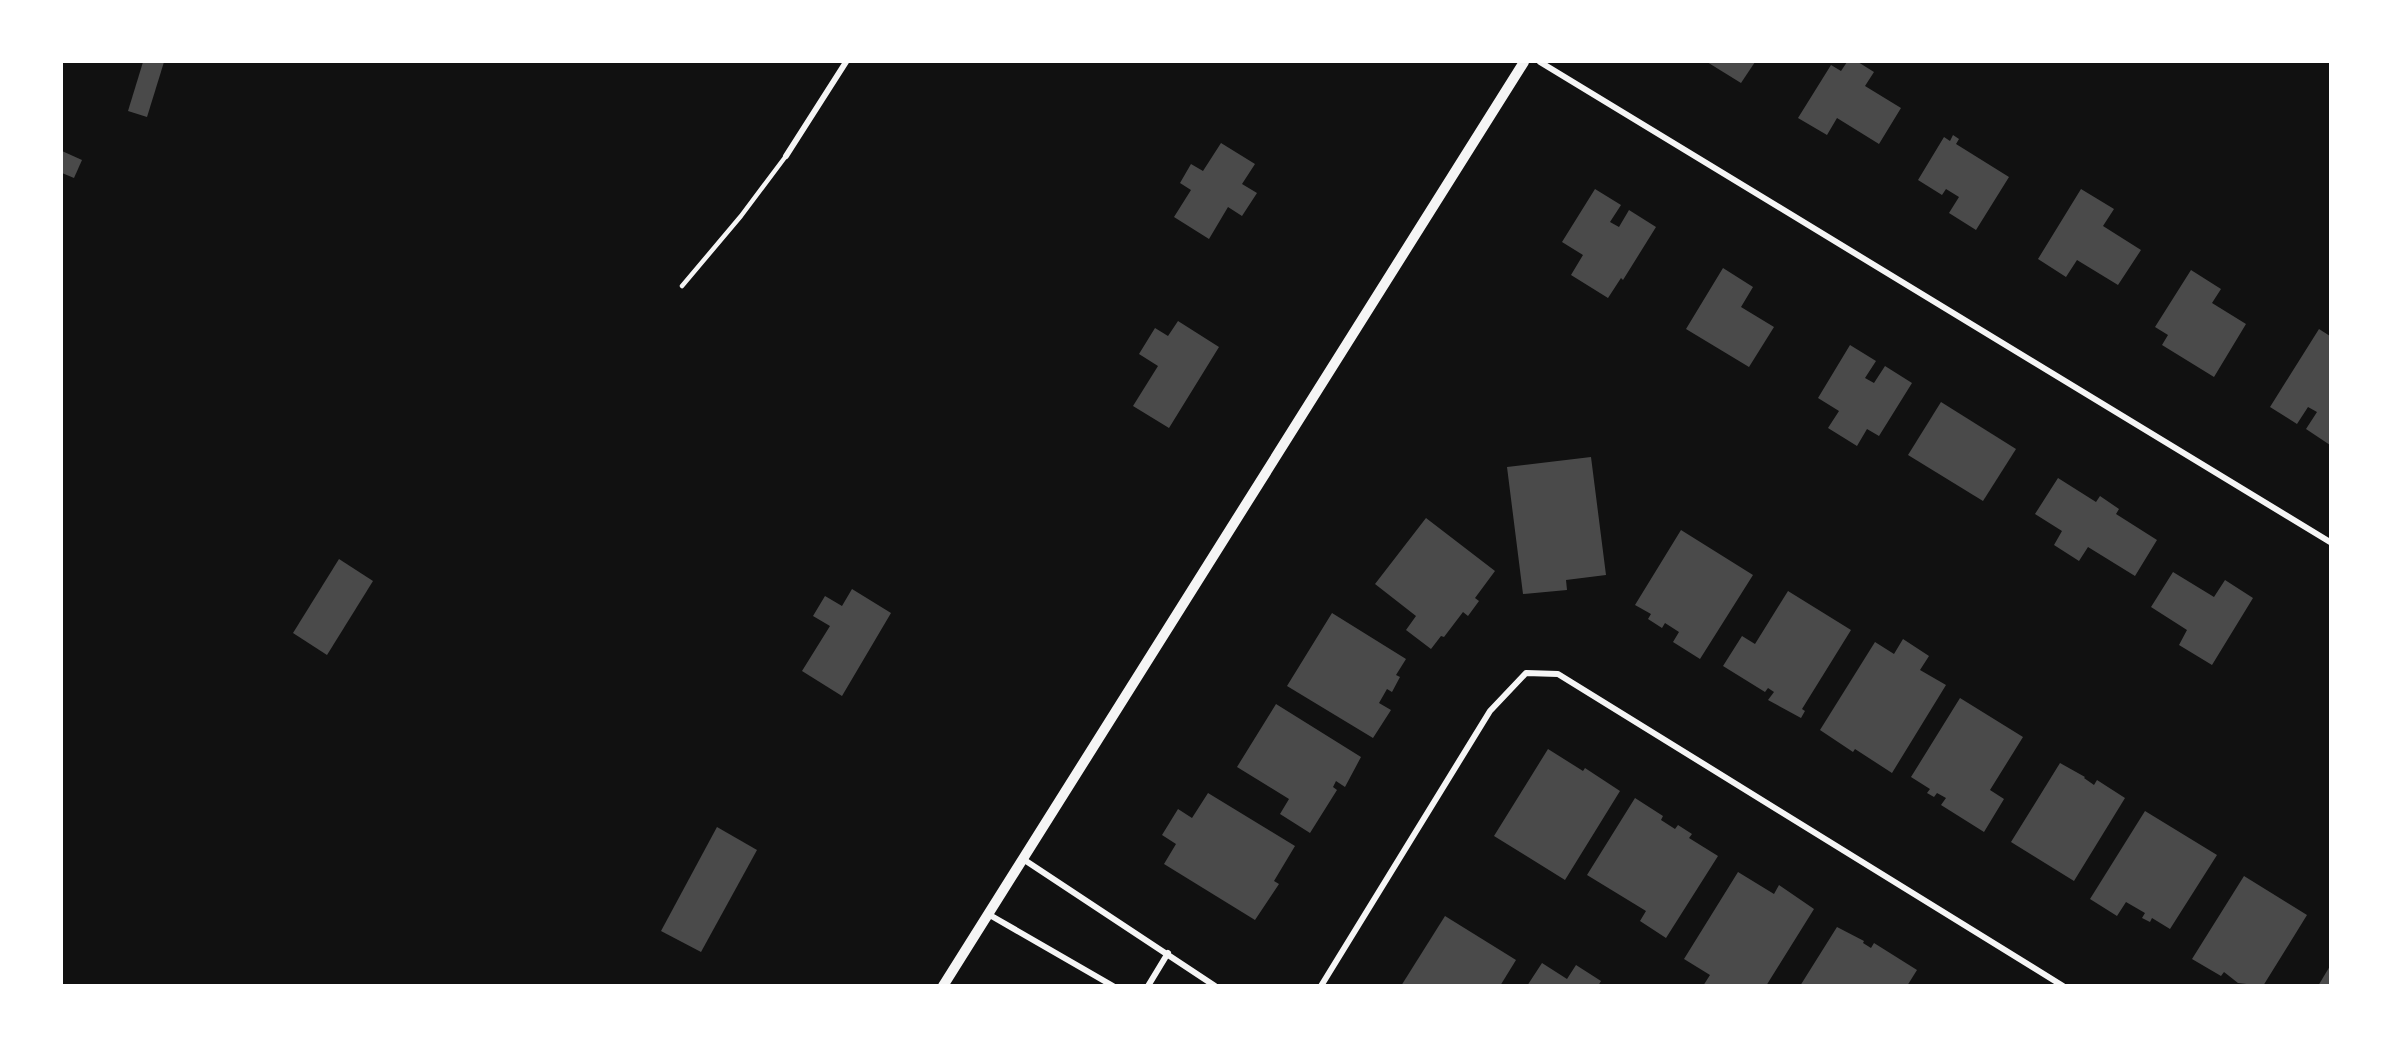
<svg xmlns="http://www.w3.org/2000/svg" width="2392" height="1047" viewBox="0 0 2392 1047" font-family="'DejaVu Sans',sans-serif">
  <rect width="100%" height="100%" fill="#111"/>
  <!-- building -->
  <g fill="#4a4a4a">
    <path d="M143 62H164L147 117 128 111Z"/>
    <path d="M1707 62H1755L1741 83Z"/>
    <path d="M1847 62H1858L1874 72 1865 86 1901 108 1879 144 1837 118 1827 135 1798 118 1831 65 1841 71Z"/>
    <path d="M1953 135 1959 139 1956 144 2009 177 1976 230 1949 213 1959 197 1946 189 1942 195 1918 180 1944 137 1950 141Z"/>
    <path d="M1221 143 1255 164 1242 184 1257 193 1242 216 1228 207 1209 239 1174 217 1191 190 1180 183 1191 164 1203 171Z"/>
    <path d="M62 151 82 160 74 178 62 173Z"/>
    <path d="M1595 189 1621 205 1610 222 1619 227 1629 210 1656 227 1623 280 1621 278 1608 298 1571 275 1583 255 1562 242Z"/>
    <path d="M2081 189 2114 209 2103 226 2141 250 2118 285 2077 260 2066 277 2038 259Z"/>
    <path d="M1723 268 1753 287 1741 307 1774 327 1749 367 1686 329Z"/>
    <path d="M2191 270 2221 289 2212 303 2246 324 2214 377 2162 345 2168 335 2155 327Z"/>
    <path d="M1178 321 1219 347 1169 428 1133 406 1158 366 1139 354 1155 328 1168 336Z"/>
    <path d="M2319 329 2330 336V445L2306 429 2317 412 2308 407 2297 424 2270 407Z"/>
    <path d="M1850 345 1876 361 1865 378 1874 383 1885 366 1912 383 1879 436 1867 429 1857 446 1828 428 1839 411 1818 398Z"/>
    <path d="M1941 402 2016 449 1983 501 1908 455Z"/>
    <path d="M1591 457 1606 575 1566 580 1567 590 1523 594 1507 467Z"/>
    <path d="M2058 478 2096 502 2100 496 2119 509 2116 514 2157 540 2135 576 2088 547 2079 561 2054 545 2062 531 2035 514Z"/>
    <path d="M1426 518 1495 571 1475 598 1479 601 1468 616 1463 612 1444 637 1441 636 1431 649 1406 630 1416 616 1375 584Z"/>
    <path d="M1681 530 1753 575 1700 659 1673 642 1679 632 1665 623 1662 628 1648 619 1651 614 1635 605Z"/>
    <path d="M339 559 373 581 327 655 293 633Z"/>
    <path d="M2173 572 2214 597 2225 580 2253 598 2212 665 2179 645 2187 630 2151 607Z"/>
    <path d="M852 589 891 613 842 696 802 671 830 626 813 616 825 596 842 606Z"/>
    <path d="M1788 591 1851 630 1802 709 1805 711 1801 718 1768 700 1774 692 1768 688 1765 692 1723 666 1742 636 1755 644Z"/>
    <path d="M1332 613 1406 659 1396 675 1400 677 1392 692 1387 689 1379 703 1391 710 1373 738 1287 686Z"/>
    <path d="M1903 639 1929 656 1920 670 1946 685 1892 773 1855 749 1853 752 1820 730 1875 642 1894 654Z"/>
    <path d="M1960 698 2023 737 1990 790 2004 799 1984 832 1941 805 1946 798 1937 793 1934 797 1927 793 1930 789 1911 777Z"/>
    <path d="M1276 704 1361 757 1345 787 1336 781 1333 787 1337 790 1310 833 1280 814 1289 799 1237 767Z"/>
    <path d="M1548 749 1583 771 1585 768 1620 791 1565 880 1494 836Z"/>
    <path d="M2060 763 2085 777 2084 778 2094 785 2097 780 2125 798 2074 881 2011 842Z"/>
    <path d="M1208 793 1295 846 1274 881 1279 884 1255 920 1164 864 1176 844 1162 835 1178 809 1192 818Z"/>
    <path d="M1635 798 1663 816 1661 820 1675 829 1678 825 1692 834 1689 838 1718 856 1666 938 1640 921 1646 911 1587 875Z"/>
    <path d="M2145 811 2217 855 2170 929 2152 918 2150 922 2142 918 2145 913 2126 902 2117 916 2090 899Z"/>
    <path d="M717 827 757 850 701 952 661 931Z"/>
    <path d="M1738 872 1774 894 1779 885 1814 909 1766 986H1703L1710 975 1684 959Z"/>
    <path d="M2244 876 2307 915 2263 986 2238 983 2224 972 2221 976 2192 959Z"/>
    <path d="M1445 916 1516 960 1500 986H1401Z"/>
    <path d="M1837 927 1864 941 1863 943 1871 948 1874 943 1917 970 1907 986H1800Z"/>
    <path d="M1542 963 1567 979 1576 965 1601 981 1598 986H1527Z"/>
    <path d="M2330 966V986H2318Z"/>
  </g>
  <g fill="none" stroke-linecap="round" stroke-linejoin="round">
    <!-- service -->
    <path stroke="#f5f5f5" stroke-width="4.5" d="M682 286 741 216 786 156"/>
    <!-- minor -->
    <g stroke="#f5f5f5" stroke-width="6">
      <path d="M1540 62 2330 542"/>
      <path d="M786 156 846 62"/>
      <path d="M1023 859 1215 986"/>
      <path d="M988 914 1113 986"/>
      <path d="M1148 986 1168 953"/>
      <path d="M1321 986 1490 711 1526 673 1558 674 2063 986"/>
    </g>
    <!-- tertiary -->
    <path stroke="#f5f5f5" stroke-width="10" d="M943 986 1524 62"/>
  </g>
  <!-- border -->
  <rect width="2392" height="1047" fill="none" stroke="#ffffff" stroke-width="126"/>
</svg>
